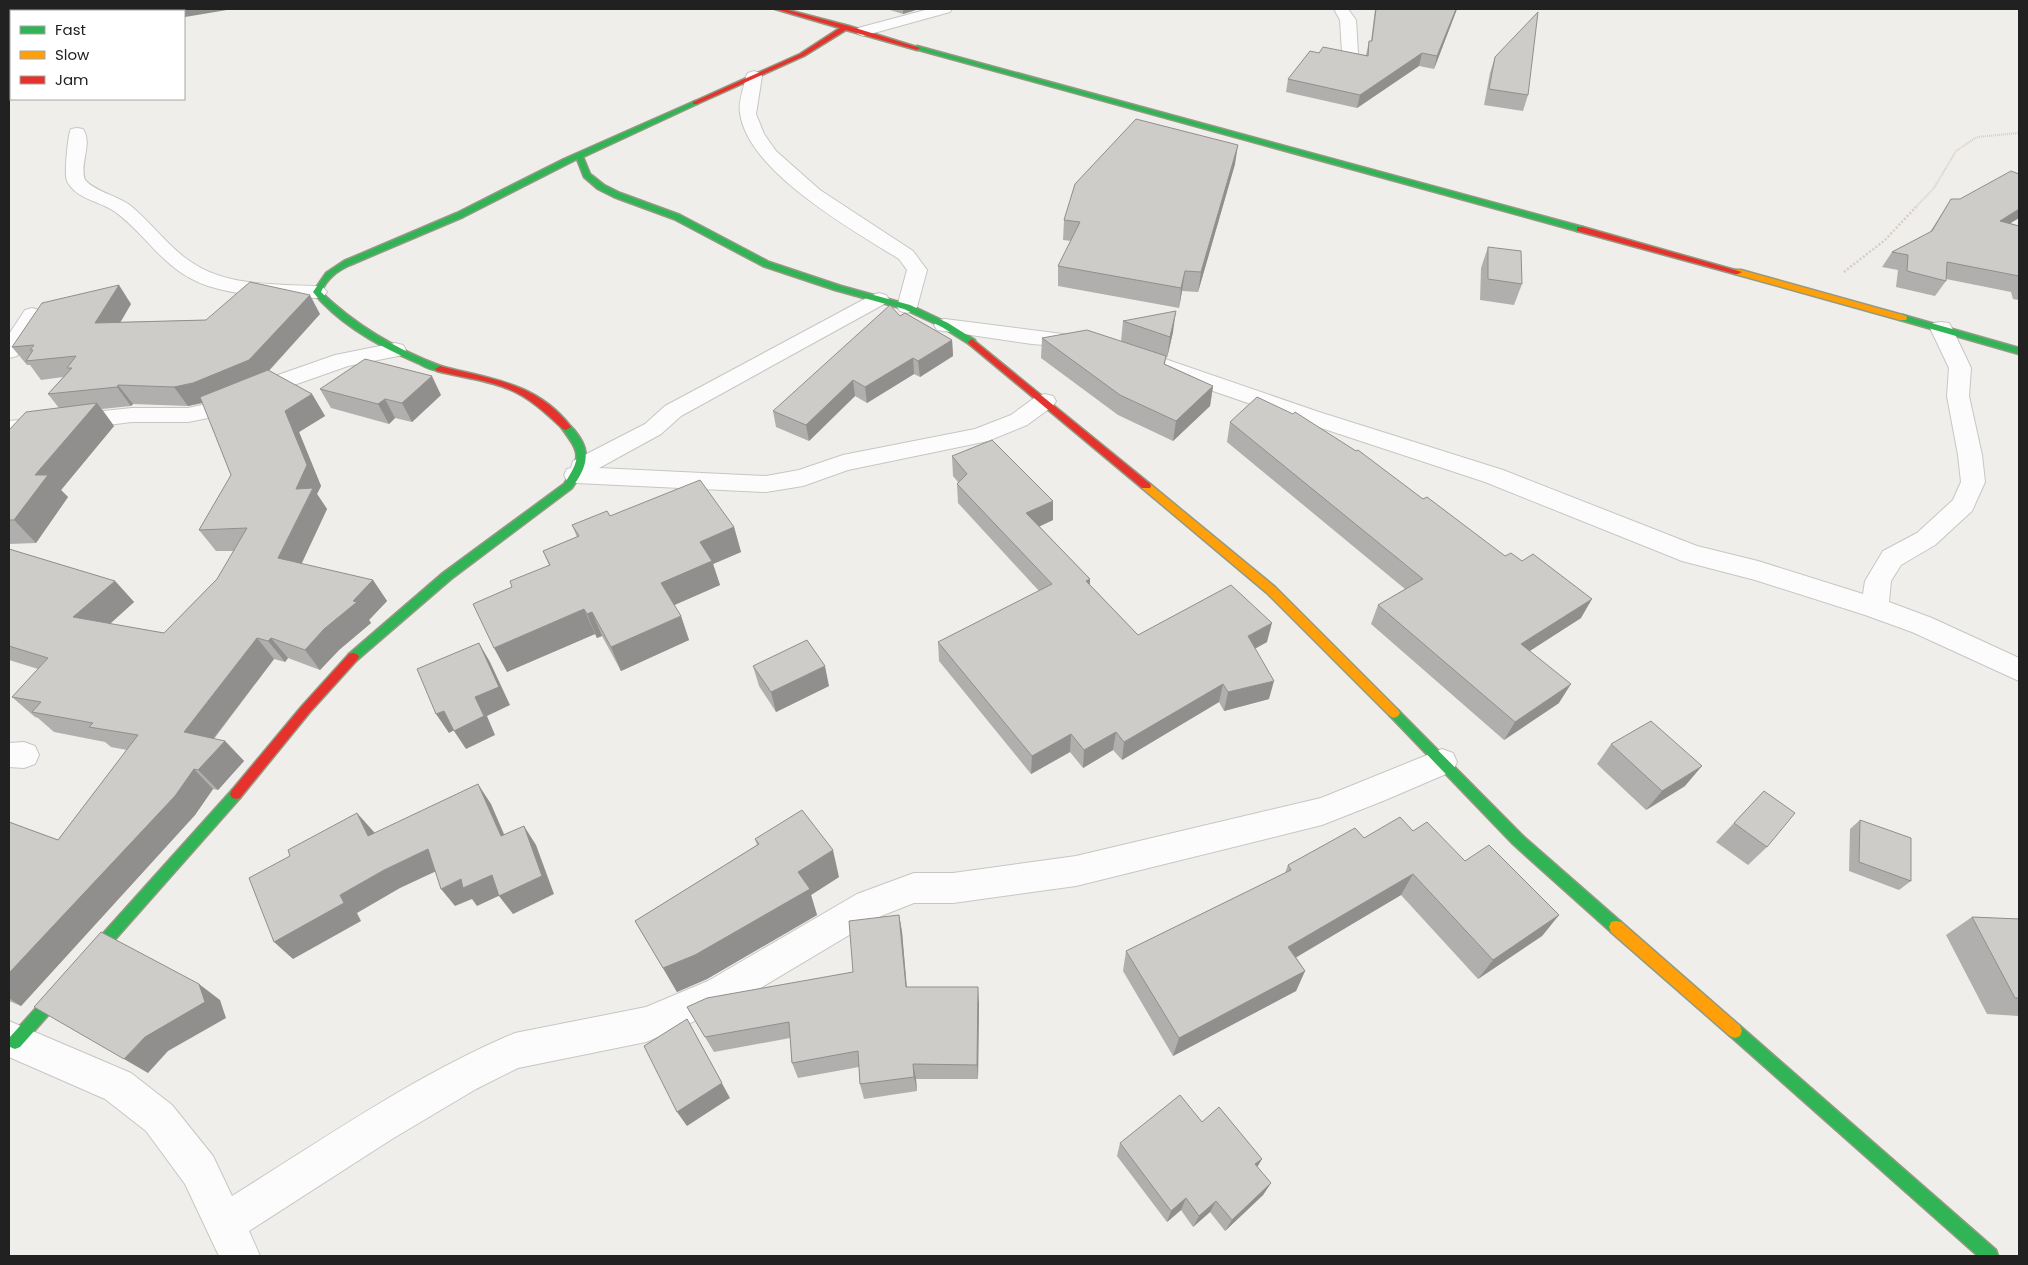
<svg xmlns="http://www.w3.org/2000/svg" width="2028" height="1265" viewBox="0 0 2028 1265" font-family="Poppins,sans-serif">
  <rect width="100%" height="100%" fill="#efeeea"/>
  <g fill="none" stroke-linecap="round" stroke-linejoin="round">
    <!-- street casing -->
    <g stroke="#c6c6c4" stroke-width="2">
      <g id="street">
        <path d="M929 9H952L950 12 863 36 858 34 855 31 858 28Z"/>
        <path d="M1334 9H1348L1356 20 1358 53 1356 56H1344L1342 53 1340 20Z"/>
        <path d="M754 71 760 73 762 76 756 114 764 134 776 151 820 190 913 251 927 270 917 307 914 311 907 313 900 311 897 307 907 270 899 259C853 230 748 172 740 113 738 101 744 88 746 76L748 73Z"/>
        <path d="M77 128 83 129C93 144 79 163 85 180 97 193 117 195 131 206 150 222 165 242 184 257 222 287 271 284 317 286L324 288 327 292 324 296 317 298C281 297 243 297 208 286 162 270 149 236 114 211 99 201 76 199 67 181 64 176 68 133 71 129Z"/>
        <path d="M879 293 886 295 889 299 886 303 681 416 661 434 599 468 766 476 799 470 843 455 975 429 1011 415 1037 396 1045 394 1053 396 1056 401 1053 406 1027 425 988 441 848 470 803 486 766 492 576 483 567 481 564 475 567 469 571 468 573 461 645 424 665 406 872 295Z"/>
        <path d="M32 308 39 310 43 314 17 356 9 358V334L25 310Z"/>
        <path d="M945 319 1086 337 1089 342 1086 347 1078 348 1032 344 937 330 934 325 937 320Z"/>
        <path d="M1941 322 1949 323 1952 328 1971 368 1969 396 1982 455 1985 482 1972 511 1935 545 1901 565 1891 581 1889 602 1932 618 2019 658V681L1912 632 1865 615 1755 580 1682 561 1485 482 1303 422 1149 369 1146 364 1149 359 1157 357 1165 359 1319 412 1503 470 1697 546 1758 561 1863 594 1865 581 1883 551 1917 533 1953 500 1961 482 1958 455 1947 396 1949 368 1930 328 1933 323Z"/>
        <path d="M395 343 403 345 406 350 403 355 348 366 274 392 213 417 188 422H132L9 437V421L132 408H188L207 404 258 382 335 355Z"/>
        <path d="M24 742 35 746 39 755 35 764 24 768 9 767V743Z"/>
        <path d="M1442 749 1453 753 1457 762 1453 771 1383 801 1322 825 1076 886 953 903H914L881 916 732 1005 646 1042 518 1068 476 1089 392 1139 249 1231 260 1256H219L185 1184 146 1131 105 1099 9 1057V1021L131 1073 172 1105 213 1156 232 1196C324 1139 415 1075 515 1033L646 1007 708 981 857 894 914 873H953L1076 856 1321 798Z"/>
      </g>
    </g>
    <!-- fast casing -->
    <g stroke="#939982" stroke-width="3">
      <g id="fast">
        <path d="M917 46 1583 227 1584 229 1577 231 915 49 914 48Z"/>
        <path d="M695 101 698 103 697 104 583 157 590 174 604 185 620 193 680 215 769 262 841 286 910 305 948 323 975 340V344H969L942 327 904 309 835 290 763 266 674 219 614 197 598 189 584 177 577 159 463 217 350 265C337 271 327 278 321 292 356 326 398 350 443 367V371C435 372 425 367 418 363 380 347 339 324 313 292L326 273 344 261 457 213 564 159Z"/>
        <path d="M1903 315 2019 348V354L1900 320V316Z"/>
        <path d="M566 424C572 426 576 432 580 438 592 457 583 472 572 488L451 579 357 660H349L347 657 349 654 443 573 564 484C583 456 579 452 561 427Z"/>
        <path d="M1394 708 1398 710 1523 836 1621 922 1623 927 1621 932 1616 933 1611 932 1513 844 1390 716 1388 713 1390 710Z"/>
        <path d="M236 789 240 790 242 794 240 798 20 1047 15 1049 10 1047V1037L232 790Z"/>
        <path d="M1735 1024 1740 1026 1996 1250 1998 1256H1978L1730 1036 1728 1031 1730 1026Z"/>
      </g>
    </g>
    <!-- slow casing -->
    <g stroke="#939982" stroke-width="3">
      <g id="slow">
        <path d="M1735 270H1741L1906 316 1907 318 1906 320H1900L1735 274Z"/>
        <path d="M1146 483 1150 484 1275 587 1398 710 1400 713 1398 716 1394 718 1390 716 1267 593 1142 488 1141 486Z"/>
        <path d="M1616 921 1621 922 1740 1026 1742 1031 1740 1036 1735 1038 1730 1036 1611 932 1609 927 1611 922Z"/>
      </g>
    </g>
    <!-- jam casing -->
    <g stroke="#939982" stroke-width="3">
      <g id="jam">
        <path d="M775 9H784L849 26 920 48 917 50 846 30 804 56 697 104H693V102L800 54 840 28Z"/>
        <path d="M1577 227H1583L1742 272 1738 274H1735L1577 231Z"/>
        <path d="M972 339 1150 484 1151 486 1150 488H1142L969 344 968 342Z"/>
        <path d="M440 366C489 379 537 382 571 427L566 430 563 429C546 413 528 396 506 388 484 379 459 377 437 371L435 369Z"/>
        <path d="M353 653 357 654 359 657 357 660 310 712 240 798 236 799 232 798 230 794 232 790 302 706 349 654Z"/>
      </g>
    </g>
    <!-- path-far1 -->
    <path stroke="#d7cdc9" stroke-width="2" stroke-dasharray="1 1" stroke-linecap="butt" d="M1915 208 1934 188 1956 151 1977 137 2019 133"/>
    <!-- path -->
    <path stroke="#d7cdc9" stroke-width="2.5" stroke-dasharray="2 2" stroke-linecap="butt" d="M1844 272 1885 240 1916 207"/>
    <!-- street -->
    <use href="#street" fill="#fdfcfc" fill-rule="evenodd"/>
    <!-- fast -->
    <use href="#fast" fill="#30b455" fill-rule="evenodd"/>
    <!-- slow -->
    <use href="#slow" fill="#ff9f0a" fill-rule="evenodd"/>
    <!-- jam -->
    <use href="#jam" fill="#e5322d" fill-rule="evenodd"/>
  </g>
  <!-- wall -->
  <g fill="#b0afad">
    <path d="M9 9H59L55 11H11V28H9Z"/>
    <path d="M887 9H918L913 11 903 14Z"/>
    <path d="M1375 9H1457L1434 69 1419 66 1357 108 1286 92 1288 79 1319 53 1366 55 1369 41H1371Z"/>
    <path d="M1495 57 1528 95 1523 111 1484 105 1490 73Z"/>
    <path d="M1235 164 1198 292 1182 291 1179 308 1058 286V266L1071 241 1063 240 1064 220Z"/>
    <path d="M1951 199 2019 218 2010 223 2019 226V300L2013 299 2011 292 1946 279V281L1935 296 1896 287 1898 270 1882 267 1892 252 1930 232Z"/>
    <path d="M1488 247 1522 284 1514 305 1480 300 1481 268Z"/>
    <path d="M131 304 120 322 206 320 320 314 269 371 312 394 325 416 299 432 321 486 317 494 327 509 301 564 373 580 387 601 369 620 371 623 339 650 320 670 288 658 285 662 274 659 214 739 225 741 244 761 218 790 213 789 195 815 21 1006 9 1001V822L58 840 127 750 111 747 105 742 54 732 38 718 35 717 12 697 38 669 9 660V549L115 581 134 602 110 624 164 633 217 579 234 551H216L199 530 231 475 203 403 188 406 133 404 131 406 102 409 114 426 61 490 68 497 36 543 9 544V430L59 408 48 394 63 377 41 380 30 365H27L12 347Z"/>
    <path d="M900 316 952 340 953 356 920 377 914 374 867 403 855 396 809 441 776 427 773 411Z"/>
    <path d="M1123 321 1173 332 1167 358 1166 357 1165 364 1213 386 1210 406 1173 441 1118 415 1041 358 1042 338 1121 341Z"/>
    <path d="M320 389 441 395 412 422 395 418 389 424 331 408Z"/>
    <path d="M1230 422 1423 499 1581 618 1529 651 1559 703 1504 740 1371 624 1378 605 1405 589 1227 442Z"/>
    <path d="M952 456 1053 520 1039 526 1090 579V585L1138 635 1267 642 1255 648 1269 699 1224 711 1219 702 1122 760 1113 750 1083 768 1070 752 1031 774 939 661 938 642 1039 591 958 503 957 484 958 482 953 476Z"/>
    <path d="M610 516 734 527 741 552 713 564 720 585 674 605 681 616 689 640 621 671 602 636 597 638 595 634 507 672 512 587 549 565 543 551 577 537 572 525Z"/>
    <path d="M753 666 829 686 776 712 759 686Z"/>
    <path d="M1611 744 1685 786 1646 810 1597 764Z"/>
    <path d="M1764 791 1767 847 1748 865 1716 842Z"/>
    <path d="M1860 820 1911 881 1899 890 1849 871 1850 829Z"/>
    <path d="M1413 831 1559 915 1542 936 1478 979 1401 895 1296 957 1305 971 1296 991 1173 1056 1123 971 1126 951 1285 873 1288 865 1364 838Z"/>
    <path d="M755 839 839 877 811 895 817 915 707 979 677 992 635 921 757 845Z"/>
    <path d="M899 915 902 932 907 987 979 1003 978 1079H916L917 1091 864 1099 860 1084 859 1067 798 1078 792 1063 790 1038 714 1052 687 1007 853 972Z"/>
    <path d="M1972 917 2019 919V1016L1987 1014 1946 935Z"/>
    <path d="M1202 1122 1262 1159 1257 1167 1271 1183 1263 1195 1225 1231 1210 1212 1193 1227 1181 1210 1167 1222 1117 1156 1120 1143Z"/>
  </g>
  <!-- shaded-wall -->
  <g fill="#908f8d">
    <path d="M39 9H59L55 11H40Z"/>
    <path d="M181 9H227V10L185 17 184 15V11H182Z"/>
    <path d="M903 9H918L913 11 903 14Z"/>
    <path d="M1456 9H1457L1434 69 1437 56Z"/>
    <path d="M1422 53 1419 66 1357 108 1360 95Z"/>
    <path d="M1238 145 1235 164 1198 292 1201 272Z"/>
    <path d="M2019 209V218L1989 236 2000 221Z"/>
    <path d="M1185 271 1182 291 1179 308 1181 288Z"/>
    <path d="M119 285 131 304 109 342 95 323Z"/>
    <path d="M310 295 320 314 261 379 206 402 188 406 174 387Z"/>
    <path d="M1176 311 1173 332 1167 358 1170 337Z"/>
    <path d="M952 340 953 356 920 377 918 361Z"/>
    <path d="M913 358 914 374 867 403 865 387Z"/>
    <path d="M432 376 441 395 412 422 402 403Z"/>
    <path d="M853 380 855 396 809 441 806 425Z"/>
    <path d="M118 385 133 404 131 406 117 387Z"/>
    <path d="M1213 386 1210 406 1173 441 1176 421Z"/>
    <path d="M312 394 325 416 299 432 321 486 317 494 327 509 294 580 278 558 296 489 285 411Z"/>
    <path d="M385 399 395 418 389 424 378 404Z"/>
    <path d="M97 403 114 426 61 490 68 497 36 543 14 520 35 475Z"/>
    <path d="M1053 501V520L1026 533V513Z"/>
    <path d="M734 527 741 552 713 564 720 585 670 607 661 583 700 542Z"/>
    <path d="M1090 579 1089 598 1086 581Z"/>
    <path d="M373 580 387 601 369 620 371 623 339 650 320 670 305 650 324 629Z"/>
    <path d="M115 581 134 602 94 638 73 617Z"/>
    <path d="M1592 599 1581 618 1511 663 1521 644Z"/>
    <path d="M584 609 595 634 507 672 494 648Z"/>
    <path d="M592 612 602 636 597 638 587 614Z"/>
    <path d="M681 616 689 640 621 671 611 647Z"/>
    <path d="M1272 623 1267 642 1244 655 1248 636Z"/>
    <path d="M257 638 274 659 203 752 184 732Z"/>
    <path d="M271 638 288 658 285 662 268 641Z"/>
    <path d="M479 643 490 662 510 705 487 716 495 735 466 749 454 731 475 697Z"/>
    <path d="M825 666 829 686 776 712 771 692Z"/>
    <path d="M1274 681 1269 699 1224 711 1228 692Z"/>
    <path d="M1223 684 1219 702 1122 760 1124 742Z"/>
    <path d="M1571 684 1559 703 1504 740 1515 722Z"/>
    <path d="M444 711 456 729 449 733 436 714Z"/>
    <path d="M1116 732 1113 750 1083 768 1084 750Z"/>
    <path d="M1071 734 1070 752 1031 774 1032 756Z"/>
    <path d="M225 741 244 761 218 790 198 770Z"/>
    <path d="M1702 766 1685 786 1646 810 1662 791Z"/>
    <path d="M194 769 213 789 195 815 21 1006 9 998V973Z"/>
    <path d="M478 784 491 804 513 855 501 836Z"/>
    <path d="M357 813 374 832 384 854 368 836Z"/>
    <path d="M524 826 536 845 554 894 513 914 499 896Z"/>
    <path d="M428 849 443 868 400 888 357 913 361 921 293 959 274 942 340 895 384 870Z"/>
    <path d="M833 850 839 877 811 895 817 915 707 979 677 992 663 968 798 872Z"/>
    <path d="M1413 874 1401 895 1280 967 1288 947Z"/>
    <path d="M492 875 505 893 477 906 472 899 455 906 441 889 461 879Z"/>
    <path d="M899 915 902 932 908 1004 906 987Z"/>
    <path d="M1559 915 1542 936 1478 979 1493 960Z"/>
    <path d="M1305 971 1296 991 1173 1056 1179 1038Z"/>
    <path d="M199 984 220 1000 226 1018 168 1051 148 1073 124 1059 145 1037Z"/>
    <path d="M978 987 979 1003 978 1079 977 1065Z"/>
    <path d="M687 1019 730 1098 687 1126 677 1112Z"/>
    <path d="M913 1064 916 1079 917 1091 914 1077Z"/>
    <path d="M1262 1159 1254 1172 1255 1164Z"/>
    <path d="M1271 1183 1263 1195 1225 1231 1232 1220Z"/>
    <path d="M1186 1198 1181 1210 1167 1222 1171 1211Z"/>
    <path d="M1216 1201 1210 1212 1193 1227 1199 1216Z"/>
  </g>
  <!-- building -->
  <g fill="#cdccc9" stroke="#908f8d">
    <path d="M9 9H39L40 11H11V19H9Z"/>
    <path d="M1376 9H1456L1437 56 1422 53 1360 95 1288 79 1310 51 1319 53 1323 47 1368 56 1369 41H1372Z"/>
    <path d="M1538 12 1528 95 1489 89 1495 57Z"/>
    <path d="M1136 119 1238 145 1201 272 1185 271 1181 288 1058 266 1080 222 1064 220 1075 184Z"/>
    <path d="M2011 171 2019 174V209L2000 221 2019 226V276L1947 262 1946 281 1907 271 1908 255 1892 252 1932 231 1951 199H1960Z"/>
    <path d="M1488 247 1521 251 1522 284 1488 279Z"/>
    <path d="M250 282 310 295 249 360 193 383 174 387 118 385 117 387 48 394 72 368H67L76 356 26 361 33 350H30L34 345 12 347 42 303 119 285 95 323 206 320Z"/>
    <path d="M890 305 900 316 905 313 952 340 918 361 913 358 865 387 853 380 806 425 773 411Z"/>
    <path d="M1176 311 1170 337 1123 321Z"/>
    <path d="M1087 330 1166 356 1164 364 1213 386 1176 421 1120 395 1042 338Z"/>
    <path d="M365 359 432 376 402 403 385 399 378 404 320 389Z"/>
    <path d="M268 370 312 394 285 411 307 465 296 489 313 488 278 558 373 580 353 601 357 602 324 629 305 650 271 638 268 641 257 638 184 732 225 741 198 770 194 769 175 796 9 973V822L58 840 138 735 89 727 93 723 32 712 41 702 12 697 48 658 9 646V549L115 581 73 617 164 633 217 579 247 528 199 530 231 475 200 397Z"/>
    <path d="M1257 397 1293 414 1295 412 1356 451 1358 450 1423 499 1427 497 1505 556 1511 553 1522 561 1533 554 1592 599 1521 644 1571 684 1515 722 1378 605 1423 579 1230 422Z"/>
    <path d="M97 403 35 475H48L14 520H9V430L26 412Z"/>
    <path d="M992 440 1053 501 1026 513 1090 579 1086 581 1138 635 1231 585 1272 623 1248 636 1274 681 1228 692 1223 684 1124 742 1116 732 1084 750 1071 734 1032 756 938 642 1052 584 957 484 967 474 952 456Z"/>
    <path d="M700 480 734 527 700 542 712 561 661 583 681 616 611 647 592 612 587 614 584 609 494 648 473 604 512 587 510 581 550 565 543 551 579 536 572 525 607 511 610 516Z"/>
    <path d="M807 640 825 666 771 692 753 666Z"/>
    <path d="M479 643 499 687 475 697 484 716 454 731 444 711 436 714 417 669Z"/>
    <path d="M1651 721 1702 766 1662 791 1611 744Z"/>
    <path d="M478 784 501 836 524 826 542 876 499 896 492 875 463 888 461 879 441 889 428 849 384 870 340 895 344 903 274 942 249 878 290 856 288 850 357 813 368 836Z"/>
    <path d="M1764 791 1795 813 1767 847 1734 823Z"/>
    <path d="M802 810 833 850 798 872 810 889 695 955 663 968 635 921 759 844 755 839Z"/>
    <path d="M1400 817 1413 831 1427 822 1465 861 1489 845 1559 915 1493 960 1413 874 1288 947 1305 971 1179 1038 1126 951 1291 870 1288 865 1355 828 1364 838Z"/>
    <path d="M1860 820 1911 838V881L1859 862Z"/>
    <path d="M899 915 906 987H978L977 1065 913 1064 914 1077 860 1084 858 1051 792 1063 789 1022 705 1037 687 1007 707 998 853 972 849 921Z"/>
    <path d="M1972 917 2019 919V998H2015Z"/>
    <path d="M101 932 199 984 205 1002 145 1037 124 1059 34 1007Z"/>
    <path d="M687 1019 722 1083 677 1112 644 1046Z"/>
    <path d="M1180 1095 1202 1122 1219 1107 1262 1159 1255 1164 1271 1183 1232 1220 1216 1201 1199 1216 1186 1198 1171 1211 1120 1143Z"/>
  </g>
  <!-- border -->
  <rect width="2028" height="1265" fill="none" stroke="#212121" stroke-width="20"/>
  <!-- legend -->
  <rect x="10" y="10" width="175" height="90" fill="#ffffff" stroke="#a6a6a6"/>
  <rect x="20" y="26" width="25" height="8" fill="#30b455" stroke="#a6a6a6"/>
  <text x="55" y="35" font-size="15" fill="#212121">Fast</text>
  <rect x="20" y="51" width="25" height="8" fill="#ff9f0a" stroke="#a6a6a6"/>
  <text x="55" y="60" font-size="15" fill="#212121">Slow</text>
  <rect x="20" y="76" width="25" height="8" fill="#e5322d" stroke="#a6a6a6"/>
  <text x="55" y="85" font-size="15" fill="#212121">Jam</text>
</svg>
